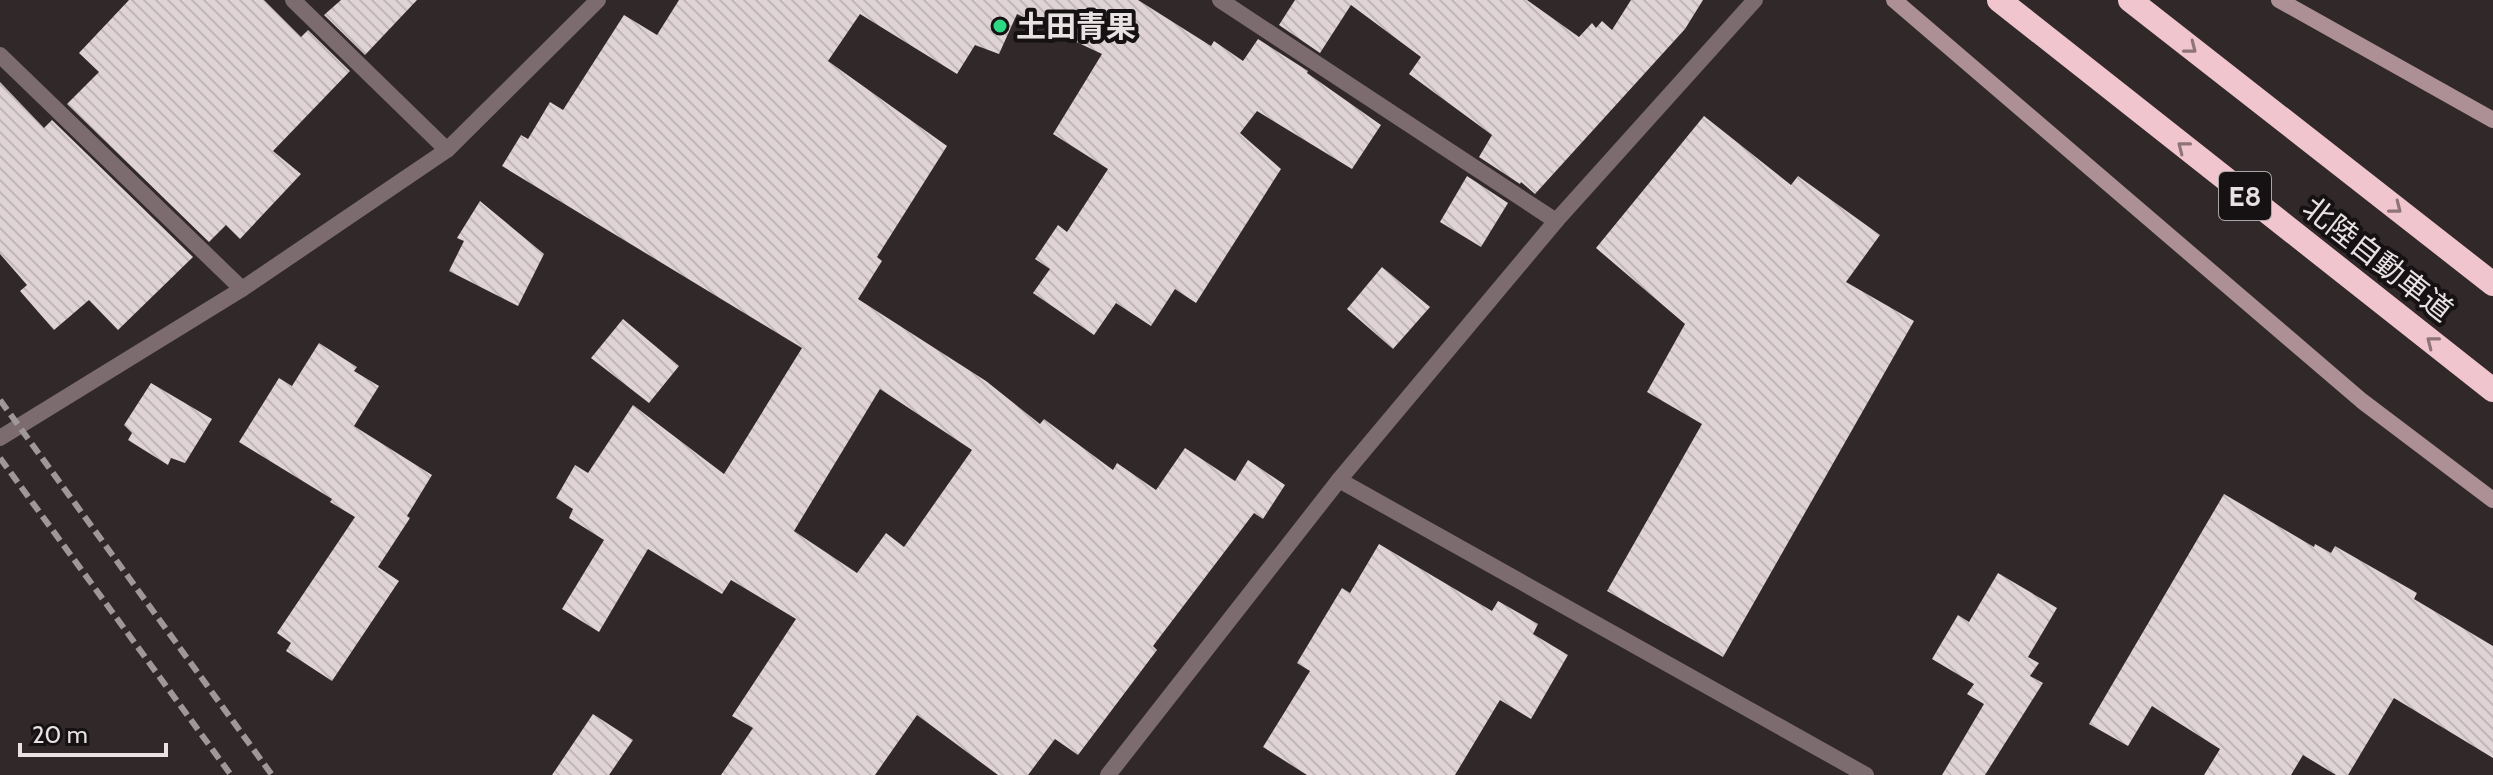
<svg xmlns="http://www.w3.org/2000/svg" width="2493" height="775" viewBox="0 0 2493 775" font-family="Cabin,'Noto Sans JP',sans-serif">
  <defs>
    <pattern id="building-back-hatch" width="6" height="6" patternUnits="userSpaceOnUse" patternTransform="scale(2)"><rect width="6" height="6" fill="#dfd3d5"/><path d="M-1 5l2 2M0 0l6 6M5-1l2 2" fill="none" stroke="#c0b6b8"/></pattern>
  </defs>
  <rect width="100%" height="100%" fill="#31282a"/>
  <!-- building -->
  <g fill="url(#building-back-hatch)" fill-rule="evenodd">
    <path d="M129 0H264L301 37 308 30 350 71 273 151 301 174 240 239 226 225 209 242 67 104 99 72 79 53Z"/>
    <path d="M341 0H417L365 55 324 15Z"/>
    <path d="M679 0H1138L1211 46 1214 41 1243 61 1258 39 1308 71 1307 73 1381 125 1352 169 1257 111 1240 133 1281 169 1196 303 1175 289 1151 326 1116 303 1094 335 1033 293 1050 269 1035 259 1058 225 1067 232 1108 169 1053 134 1102 54 1017 14 999 54 975 45 957 74 860 14 828 61 947 146 877 257 882 261 858 299 986 381 1040 424 1044 419 1113 470 1117 463 1156 490 1185 448 1235 481 1248 460 1285 485 1263 519 1254 513 1153 646 1157 650 1078 755 1055 739 1028 775H998L917 715 875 775H721L753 728 732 716 796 619 731 580 722 594 648 549 599 632 562 609 604 540 569 518 573 509 556 498 575 465 588 473 633 405 724 474 802 348 502 166 521 135 528 139 550 102 563 110 624 15 657 35ZM880 389 972 450 904 547 886 533 857 573 794 531Z"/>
    <path d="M1295 0H1527L1579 37 1592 23 1596 28 1602 21 1612 30 1631 0H1703L1685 29 1535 194 1521 182 1520 184 1479 157 1492 135 1409 74 1421 57 1351 5 1320 53 1279 25Z"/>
    <path d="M0 82 44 128 52 120 193 257 118 330 89 300 54 330 20 291 27 285 0 254Z"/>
    <path d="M1704 116 1791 185 1798 176 1880 235 1846 282 1914 321 1723 657 1607 591 1702 424 1647 392 1685 324 1596 248Z"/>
    <path d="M1467 176 1508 203 1481 247 1440 222Z"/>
    <path d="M480 201 544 254 518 306 449 271 464 241 457 238Z"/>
    <path d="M1382 267 1430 307 1393 349 1347 309Z"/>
    <path d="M623 319 679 366 649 403 591 358Z"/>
    <path d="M319 343 357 367 354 371 379 386 354 426 432 475 407 516 410 518 378 567 399 581 332 681 286 651 291 643 277 633 355 517 330 502 332 499 239 442 279 378 292 386Z"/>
    <path d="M151 383 212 419 185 463 171 458 168 465 128 440 132 433 124 425Z"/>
    <path d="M2224 494 2314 547 2315 544 2331 553 2335 546 2417 593 2414 599 2493 646V758L2394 698 2348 775H2336L2303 755 2291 775H2204L2220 749 2152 706 2128 746 2089 724Z"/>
    <path d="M1379 544 1492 611 1498 601 1538 624 1533 634 1568 655 1531 719 1500 700 1455 775H1307L1263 747 1310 671 1297 663 1342 588 1350 593Z"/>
    <path d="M1998 573 2057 608 2028 657 2039 663 2030 676 2043 683 1985 775H1942L1984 704 1967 694 1974 684 1932 659 1958 615 1969 622Z"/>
    <path d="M593 714 633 740 609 775H552Z"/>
  </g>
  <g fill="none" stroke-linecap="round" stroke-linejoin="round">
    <!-- street -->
    <g stroke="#7d6c6f" stroke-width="16">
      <path d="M293 0 447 150"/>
      <path d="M1220 0 1556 221"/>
      <path d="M0 55 242 289"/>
      <path d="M0 438 242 289 447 150 598 0"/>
      <path d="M1339 480 1866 775"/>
      <path d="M1108 775 1339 480 1556 221 1755 0"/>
    </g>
    <!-- secondary -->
    <g stroke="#ac9095" stroke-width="16">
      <path d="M1894 0 2362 401 2493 500"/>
      <path d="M2279 0 2493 120"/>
    </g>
    <!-- highway -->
    <g stroke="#f1c5ce" stroke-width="24">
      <path d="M1999 0 2493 390"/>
      <path d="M2130 0 2493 284"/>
    </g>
    <!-- rail -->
    <g stroke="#9f989a" stroke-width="6" stroke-dasharray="12 6" stroke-linecap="butt">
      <path d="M0 400 272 775"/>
      <path d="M0 458 231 775"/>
    </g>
  </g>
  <!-- one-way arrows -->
  <defs><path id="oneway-chevron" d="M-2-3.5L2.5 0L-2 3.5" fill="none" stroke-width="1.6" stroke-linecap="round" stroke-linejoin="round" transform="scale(2)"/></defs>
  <g stroke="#8e747a">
    <use href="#oneway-chevron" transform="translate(2191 48) rotate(38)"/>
    <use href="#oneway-chevron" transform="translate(2183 147) rotate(-142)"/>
    <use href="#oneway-chevron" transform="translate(2396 208) rotate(38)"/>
    <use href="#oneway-chevron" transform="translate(2432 342) rotate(-142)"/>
  </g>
  <!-- markers -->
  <circle fill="#2cd884" stroke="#161213" stroke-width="3" cx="1000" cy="26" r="8"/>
  <g text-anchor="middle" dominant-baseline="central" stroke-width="8" stroke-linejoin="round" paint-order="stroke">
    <!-- shield labels -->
    <rect fill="#161213" stroke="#a9a4a5" stroke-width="2" x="2219" y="172" width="52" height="48" rx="6"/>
    <g font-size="28" font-weight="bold" fill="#e8e2e3">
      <text x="2245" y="196">E8</text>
    </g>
    <!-- poi labels -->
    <g font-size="30" font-weight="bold" fill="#e8e2e3" stroke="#161213" text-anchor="start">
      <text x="1016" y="26">土田青果</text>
    </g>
    <!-- street labels -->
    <g font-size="30" fill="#e8e2e3" stroke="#161213">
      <text transform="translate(2378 259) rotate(38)">北陸自動車道</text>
    </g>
  </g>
  <!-- scale -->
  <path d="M20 743v12h146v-12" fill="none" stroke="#e8e2e3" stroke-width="4"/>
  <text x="32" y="743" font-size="24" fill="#e8e2e3" stroke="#161213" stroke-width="6" paint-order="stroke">20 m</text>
</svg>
